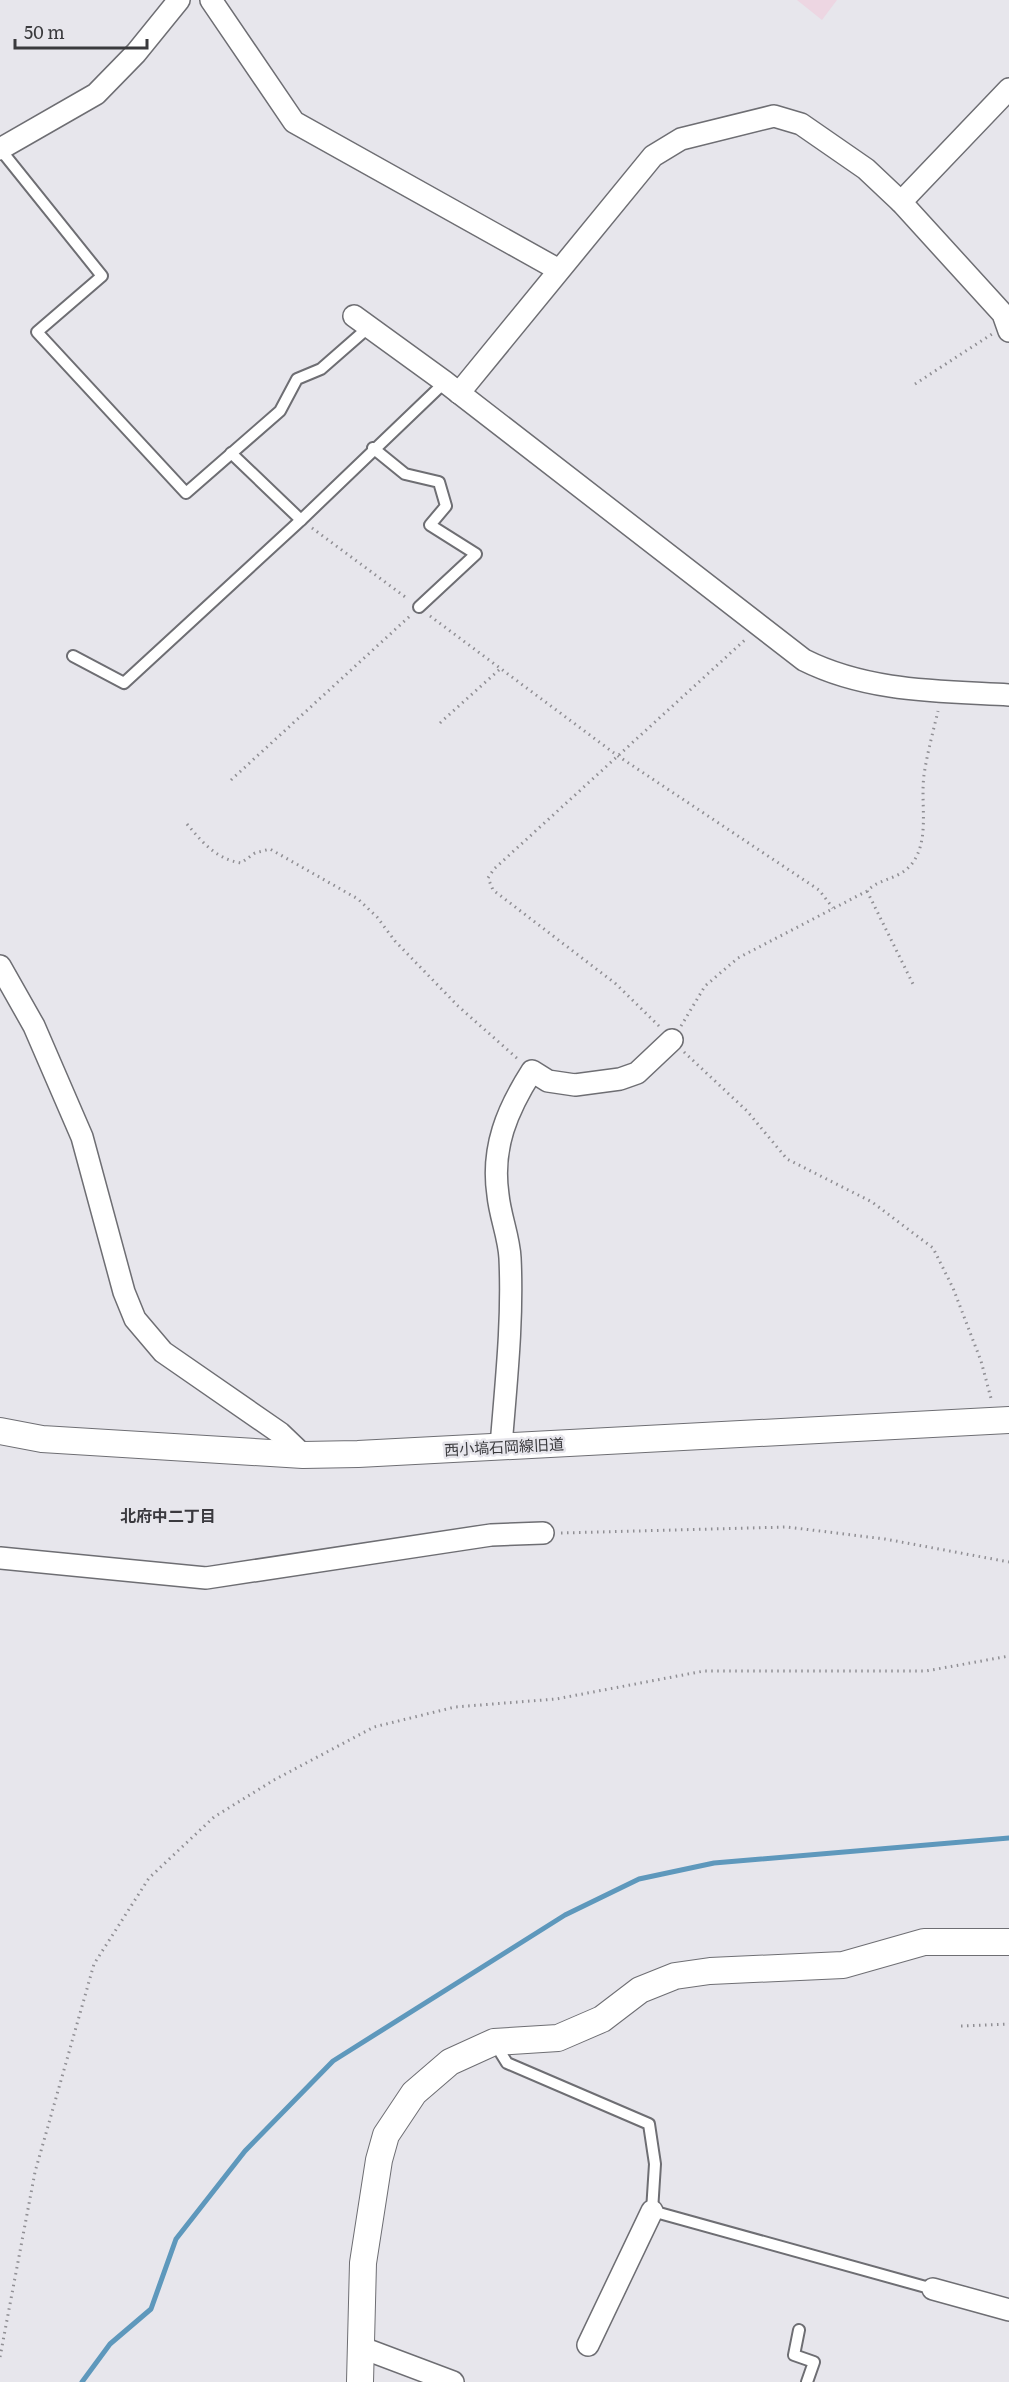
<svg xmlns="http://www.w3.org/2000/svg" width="1009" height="2382" viewBox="0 0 1009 2382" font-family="Literata,'Noto Sans JP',serif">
  <rect width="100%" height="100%" fill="#e7e6ec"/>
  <!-- commercial -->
  <path fill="#edd6e2" d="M797 0H837L822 20Z"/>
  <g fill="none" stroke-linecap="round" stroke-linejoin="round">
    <!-- stream -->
    <path stroke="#5e98bc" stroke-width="5" d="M82 2382 110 2344 151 2309 176 2239 245 2151 333 2061 565 1915 639 1879 714 1863 1009 1838"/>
    <!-- service casing -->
    <g stroke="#6e6e73" stroke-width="14">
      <g id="service">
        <path d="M0 149 102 276 37 332 186 493 280 411 297 379 321 369 369 327"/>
        <path d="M373 448 405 474 439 482 446 506 430 525 476 554 419 607"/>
        <path d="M231 453 301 520"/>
        <path d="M73 656 124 683 301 520 445 382"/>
        <path d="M494 2042 507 2063 649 2124 655 2164 652 2211 933 2289"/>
        <path d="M799 2330 794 2355 814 2362 807 2382"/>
      </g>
    </g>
    <!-- minor casing -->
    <g stroke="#6e6e73" stroke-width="24">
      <g id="minor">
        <path d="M211 0 294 122 559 270"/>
        <path d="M0 149 96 94 136 53 179 0"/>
        <path d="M901 202 1009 89"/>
        <path d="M354 316 445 382 804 660C868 692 939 691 1009 695"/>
        <path d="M459 393 653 156 681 139 774 116 801 124 866 169 901 202 1003 314 1009 331"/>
        <path d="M0 966 34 1026 82 1137 124 1292 135 1319 163 1352 280 1433 303 1455"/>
        <path d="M501 1446C506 1383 513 1321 510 1258 509 1237 500 1216 498 1195 491 1148 507 1110 532 1071L548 1081 575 1085 620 1079 637 1073 672 1040"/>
        <path d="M0 1558 206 1578 491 1535 543 1533"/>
        <path d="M933 2289 1009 2310"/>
        <path d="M588 2345 652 2211"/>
        <path d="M360 2347 453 2382"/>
      </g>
    </g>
    <!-- tertiary casing -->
    <g stroke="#6e6e73" stroke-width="28">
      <g id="tertiary">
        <path d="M0 1431 42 1439 303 1455 358 1454 1009 1420"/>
        <path d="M360 2382 363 2263 379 2160 386 2135 414 2093 450 2062 494 2042 558 2038 602 2019 640 1990 675 1976 710 1971 843 1965 924 1942H1009"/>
      </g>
    </g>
    <!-- path -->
    <g stroke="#908f94" stroke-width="3" stroke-dasharray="1.5 4.5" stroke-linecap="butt">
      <path d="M915 384 992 334"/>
      <path d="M312 528 408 599"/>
      <path d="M430 616 618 756 819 890 833 908"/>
      <path d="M440 723 501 668"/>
      <path d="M231 780 411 615"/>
      <path d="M187 824C202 842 216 859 241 863L255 853 270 849 358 899 377 917 395 941 458 1006 519 1060"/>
      <path d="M867 891 914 986"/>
      <path d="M659 1026 616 984 493 890 488 878 494 869 747 638"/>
      <path d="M681 1026 705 986 738 958 867 891C880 878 897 880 910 866 931 842 920 805 924 775 927 754 933 732 938 711"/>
      <path d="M684 1052 747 1111 787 1159 872 1202 933 1248 953 1288 981 1361 992 1402"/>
      <path d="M561 1533 787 1527 885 1539 1009 1562"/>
      <path d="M961 2026 1009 2024"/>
      <path d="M0 2357 35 2172 94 1964 149 1878 214 1817 274 1780 374 1727 455 1707 556 1699 704 1671H926L1009 1656"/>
    </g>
    <!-- service -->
    <use href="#service" stroke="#fff" stroke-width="10"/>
    <!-- minor -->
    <use href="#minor" stroke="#fff" stroke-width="21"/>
    <!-- tertiary -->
    <use href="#tertiary" stroke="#fff" stroke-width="26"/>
  </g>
  <g text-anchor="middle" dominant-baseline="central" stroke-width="5" stroke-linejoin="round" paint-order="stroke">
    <!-- street labels -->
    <g font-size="15" fill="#3a3a3d" stroke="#e7e6ec">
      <text transform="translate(504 1446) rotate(-3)">西小塙石岡線旧道</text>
    </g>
    <!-- neighbourhood labels -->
    <g font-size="16" font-weight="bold" fill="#3a393e" stroke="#e7e6ec">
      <text x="168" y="1515">北府中二丁目</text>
    </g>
  </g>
  <!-- scale -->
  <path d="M15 39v9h132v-9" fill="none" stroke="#3a3a3d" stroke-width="3"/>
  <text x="24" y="39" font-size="18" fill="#3a3a3d" stroke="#e7e6ec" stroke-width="4.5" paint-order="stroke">50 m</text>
</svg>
